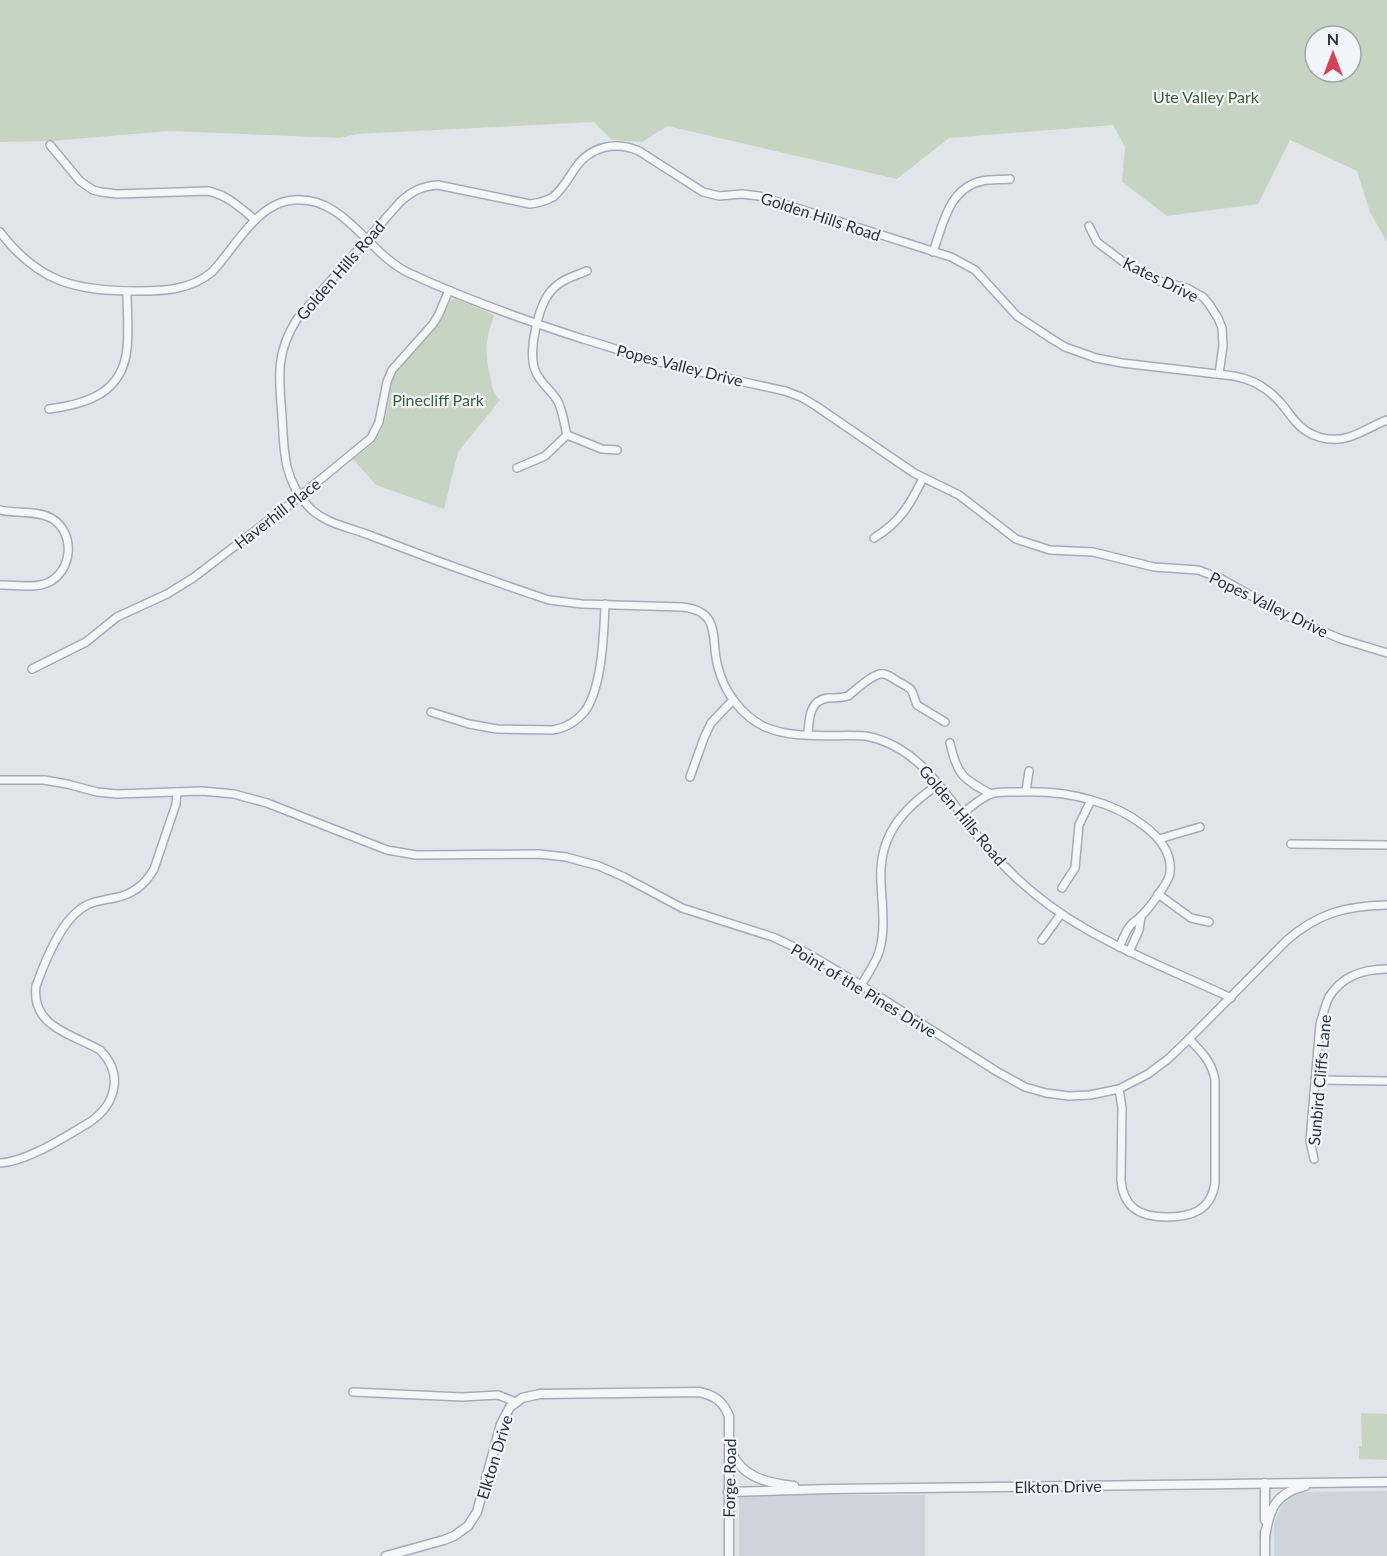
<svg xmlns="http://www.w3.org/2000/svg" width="1387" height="1556" viewBox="0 0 1387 1556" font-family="Lato,sans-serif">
  <rect width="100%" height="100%" fill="#e1e5ea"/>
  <!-- built -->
  <g fill="#cfd4dc">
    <path d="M1387 1491V1556H1274V1523L1282 1505 1291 1496 1300 1492Z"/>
    <rect x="739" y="1495" width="186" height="61"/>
  </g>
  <!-- green -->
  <g fill="#c6d5c2" fill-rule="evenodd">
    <path d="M0 0H1387V242L1370 212 1357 171 1290 140 1258 204 1167 216 1122 182 1125 147 1113 125 949 138 897 179 667 126 642 142 612 140 594 122 357 134 339 138 169 131 51 141 0 142ZM1315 36H1351V72H1315Z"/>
    <path d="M455 298 494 315C486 341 484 348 490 375 492 386 492 392 500 400L458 452 444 509 376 485 353 459C363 451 375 444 380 433 390 415 387 392 395 373L439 323 452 299Z"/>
    <path d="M1361 1413 1387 1414V1460L1359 1459V1447L1362 1446Z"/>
  </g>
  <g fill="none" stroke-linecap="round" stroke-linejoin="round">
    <!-- minor casing -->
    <g stroke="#a6acb5" stroke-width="10">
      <g id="minor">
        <path d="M50 145 80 181 93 190 101 192 117 194 208 191C227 195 240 207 255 220"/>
        <path d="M1089 226 1097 242 1130 267 1159 281 1187 288 1203 297 1209 304 1218 318 1222 328 1223 346 1219 374"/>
        <path d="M0 232C39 283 76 291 138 291 165 291 190 290 212 272 235 248 257 202 294 200 345 196 368 254 409 273 465 299 524 320 583 339 605 345 626 353 648 359 693 371 739 381 785 391L801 397 816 406 914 473 959 495 1016 539 1050 550 1093 552 1154 567 1198 570 1220 578 1289 617 1303 623 1341 639 1387 653"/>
        <path d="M933 252C943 224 949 188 982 181 991 179 1001 180 1010 179"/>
        <path d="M587 271C574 276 560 280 551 291 538 306 528 352 535 370 539 382 550 389 557 400 563 410 564 424 567 435L602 449 617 450"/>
        <path d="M49 409C87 404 123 393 127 348 129 329 127 310 127 291"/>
        <path d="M517 468 545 456 567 435"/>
        <path d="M0 510C16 514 36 510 51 518 76 532 73 572 47 583 33 589 14 584 0 585"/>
        <path d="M874 538C900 522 910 505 923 478"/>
        <path d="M32 669 86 642 117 617 167 594 193 578 294 501 371 438 379 422 387 382 392 370 433 324 439 314 449 290"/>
        <path d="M431 712 469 724 497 729 553 730C565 728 577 721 585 711 602 688 604 633 605 604"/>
        <path d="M808 734C809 720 809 700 828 698 835 698 841 698 848 696 856 690 874 672 884 674 889 675 893 678 897 681 916 691 910 688 917 705L945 722"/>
        <path d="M950 743C957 775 963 779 991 794"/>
        <path d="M690 777 704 738 711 723 733 700"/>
        <path d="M0 780H44L67 784 97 792 117 794 202 791 234 794 267 803 387 850 416 855 539 854 566 857 599 866 624 877 682 908 773 937 807 953 861 985 996 1071 1025 1087 1046 1093 1069 1096 1090 1095 1119 1089 1148 1074 1168 1059 1189 1039 1286 941C1318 913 1345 906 1387 905"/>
        <path d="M1026 791 1029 771"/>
        <path d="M960 815C970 808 980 798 991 794 999 791 1009 792 1018 792 1043 791 1068 793 1091 800 1121 808 1174 835 1170 872 1170 881 1148 910 1140 917 1137 921 1132 922 1130 926 1125 932 1123 940 1119 947"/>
        <path d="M1159 839 1200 827"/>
        <path d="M1291 844 1387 845"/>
        <path d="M1062 888 1075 868 1079 825 1091 800"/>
        <path d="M1158 894 1191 918 1209 922"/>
        <path d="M1042 940 1061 914"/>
        <path d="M1129 952 1139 930 1141 917"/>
        <path d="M861 985C868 974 875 964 879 952 886 929 882 906 881 883 878 836 902 809 939 784"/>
        <path d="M1231 998C1183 975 1132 956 1086 929 1047 907 1013 878 984 844 950 803 924 747 866 736 834 734 795 740 765 727 742 716 724 692 718 667 710 641 723 611 682 607L582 604 549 600C489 580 428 558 369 535 348 527 323 523 308 506 283 479 284 450 282 416 279 377 275 354 297 319L400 202C412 191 422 186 438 185L530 204C539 203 546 201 553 197 563 189 569 177 576 167 591 146 616 141 639 151L703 192 719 196 742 194 759 196 951 257 975 270 1017 316 1052 339 1065 347 1096 358 1122 363 1234 376C1251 379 1266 387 1278 400 1284 406 1289 414 1295 421 1308 437 1330 443 1349 437 1362 433 1374 425 1387 420"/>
        <path d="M1316 1080 1387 1081"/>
        <path d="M1119 1089 1122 1108 1121 1180C1123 1208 1141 1217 1166 1217 1191 1217 1211 1211 1215 1183V1080C1212 1062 1201 1051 1189 1039"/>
        <path d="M1314 1159 1310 1141 1320 1024C1323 1015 1325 1005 1329 997 1342 976 1364 969 1387 969"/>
        <path d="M0 1163C27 1162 66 1136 90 1122 116 1104 124 1074 100 1050 72 1034 31 1027 36 986 45 961 62 917 87 905 95 901 105 900 114 898 131 895 145 885 154 869L176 804 177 792"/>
        <path d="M353 1392 462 1397 498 1395 516 1402"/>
      </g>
    </g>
    <!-- tertiary casing -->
    <g stroke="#a6acb5" stroke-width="11">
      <g id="tertiary">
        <path d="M731 1451C742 1478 768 1483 794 1486"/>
        <path d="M1265 1483V1520"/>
        <path d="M728 1492 831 1489 1387 1482"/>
        <path d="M1265 1532V1556"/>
        <path d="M1265 1537C1269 1510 1275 1493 1305 1486"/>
        <path d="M386 1556 444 1540 454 1536 468 1526 477 1512 501 1424 510 1407 522 1398 540 1394 699 1392C714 1395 723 1401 729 1416V1556"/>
      </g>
    </g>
    <!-- minor -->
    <use href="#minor" stroke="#f4f6f8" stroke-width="7"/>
    <!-- tertiary -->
    <use href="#tertiary" stroke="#f4f6f8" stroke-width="8"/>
  </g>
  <g text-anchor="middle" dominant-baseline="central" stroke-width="4.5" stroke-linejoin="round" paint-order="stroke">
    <!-- park labels -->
    <g font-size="16" fill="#3d5f35" stroke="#f1f4f8">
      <text x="1206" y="96">Ute Valley Park</text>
      <text x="438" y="399">Pinecliff Park</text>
    </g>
    <!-- street labels -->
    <g font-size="16" fill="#293243" stroke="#f1f4f8">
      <text transform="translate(821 216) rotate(18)">Golden Hills Road</text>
      <text transform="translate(340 270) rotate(-49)">Golden Hills Road</text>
      <text transform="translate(1161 279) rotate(26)">Kates Drive</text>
      <text transform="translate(680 365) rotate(14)">Popes Valley Drive</text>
      <text transform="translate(277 513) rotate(-38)">Haverhill Place</text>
      <text transform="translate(1269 604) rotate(26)">Popes Valley Drive</text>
      <text transform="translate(963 815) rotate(50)">Golden Hills Road</text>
      <text transform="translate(864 990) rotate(31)">Point of the Pines Drive</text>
      <text transform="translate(1319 1080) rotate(-85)">Sunbird Cliffs Lane</text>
      <text transform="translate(494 1457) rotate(-73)">Elkton Drive</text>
      <text transform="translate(729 1478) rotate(-89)">Forge Road</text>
      <text transform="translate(1058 1486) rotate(-1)">Elkton Drive</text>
    </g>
  </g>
  <!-- north arrow -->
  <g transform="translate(1333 54)"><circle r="28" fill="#f1f4f8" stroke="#a1a6b0" stroke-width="1.5"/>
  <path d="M0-4.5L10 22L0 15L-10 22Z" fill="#d44257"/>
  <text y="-9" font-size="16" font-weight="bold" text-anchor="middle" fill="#293243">N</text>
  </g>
</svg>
